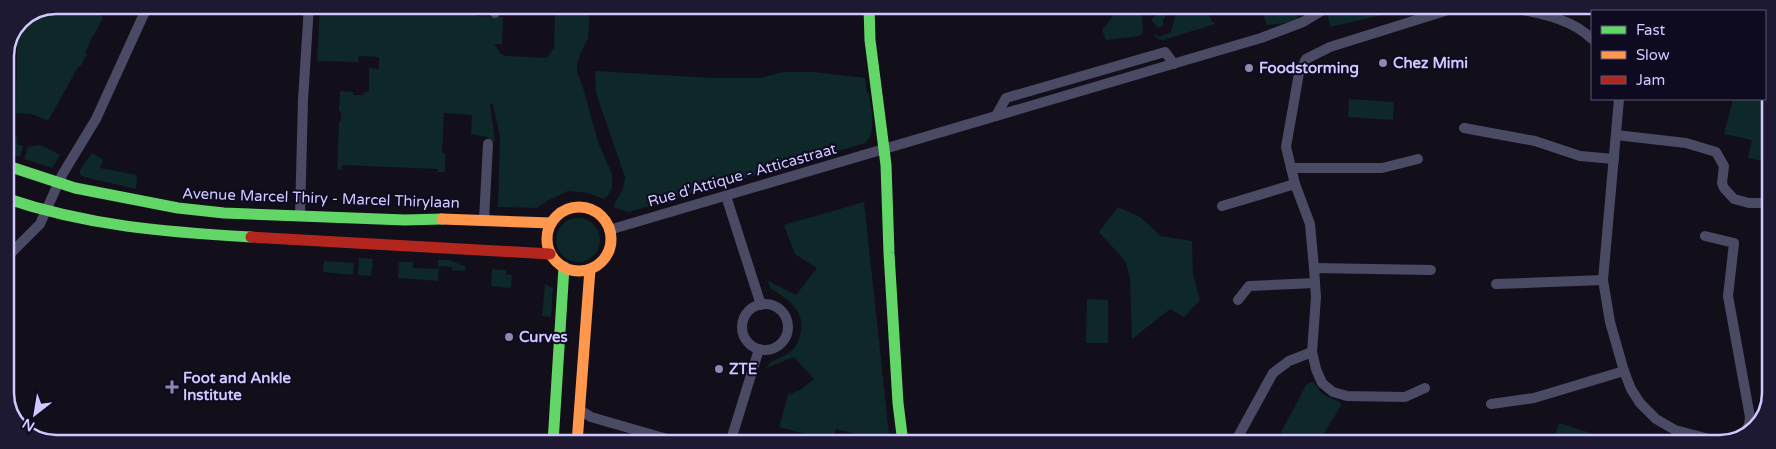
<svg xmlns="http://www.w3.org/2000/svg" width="1776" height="449" viewBox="0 0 1776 449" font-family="'Varela Round',sans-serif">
  <rect width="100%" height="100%" fill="#120f1b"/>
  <!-- green -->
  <g fill="#0e2728">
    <path d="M320 5H477L476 16 503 17 502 44H494L501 54 506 56 547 58 554 48 555 5 590 6 588 39 582 50 577 64V73L582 84 598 142 612 174V188L607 197 603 199 588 193 568 191 549 200 537 208 498 207 500 137 493 104H490L495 142H489L488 137 471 134 472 115 444 113 442 153H445V172H438L437 169 342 165V170L337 169 339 122 341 121V111H339L340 91 353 92V95H363L364 92H369V68L379 69V57L359 56 358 62 317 61Z"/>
    <path d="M1121 6H1141L1143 32 1139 36 1106 40 1102 30Z"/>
    <path d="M1171 6H1207L1212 22H1214L1215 24 1163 40C1155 39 1154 35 1151 28L1153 33 1159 37 1171 32 1175 17Z"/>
    <path d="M1260 6H1292L1299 21 1267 25Z"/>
    <path d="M1326 6H1422L1330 27Z"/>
    <path d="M1161 9H1166L1168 13 1163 20V26L1158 28 1151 19 1157 15Z"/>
    <path d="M92 10H98L103 18 94 35H93L85 53 87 54 80 67H78L48 121 32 114 16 113 17 45H14L16 42V34H14L20 20 40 11 92 13Z"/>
    <path d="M1765 65 1771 66 1770 162 1748 158 1752 140 1724 134 1733 99H1765Z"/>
    <path d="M595 71 712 78H761L783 72H814L865 78 867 93H869C870 108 878 131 865 143L629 212 613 207 623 189 625 177 596 93Z"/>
    <path d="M1349 99 1394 102 1393 120 1348 117Z"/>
    <path d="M5 137H17V144L23 146 20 157 5 152Z"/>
    <path d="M40 145 60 155 52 168 24 159 28 147Z"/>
    <path d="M92 153 101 158 103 161 100 168 137 175 136 189 84 177 80 174V170Z"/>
    <path d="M864 202 890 443 836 429 833 441 779 427 788 395 802 389 814 379 794 357 766 368C773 357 782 359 791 351 797 346 798 342 800 335 807 311 788 299 770 288L768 281 796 295 817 268 795 254 784 225Z"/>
    <path d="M1118 207 1140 217 1161 236 1192 241 1193 275 1200 300 1184 317 1170 309 1132 339 1130 279 1126 262 1099 232Z"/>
    <circle cx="578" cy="240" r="22"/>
    <path d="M359 258 373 259 371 276 358 275Z"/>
    <path d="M438 260H450L466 267 465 271 452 270V267L439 266 438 281 398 278 399 262H413V268L438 269Z"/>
    <path d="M324 261 354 263 353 275 323 272Z"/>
    <path d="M492 269 506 270V274L512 275 511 288 491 286Z"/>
    <path d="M545 284 553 288 551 317 542 316Z"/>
    <path d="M1087 299 1107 300 1108 301V342L1107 343H1086Z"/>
    <path d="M1311 382 1314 383 1322 394 1340 402 1341 406 1317 444H1275L1306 385Z"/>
    <path d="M1559 423 1600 436 1598 444H1553Z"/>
  </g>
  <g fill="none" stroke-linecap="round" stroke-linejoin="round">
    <!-- street -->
    <g stroke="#4b4a65" stroke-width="10">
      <path d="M1504 6C1534 13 1569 16 1592 39"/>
      <path d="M495 13 496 5"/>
      <path d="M1765 46H1768"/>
      <path d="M1619 99 1603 280 1610 322 1624 371 1631 389 1640 403 1656 419 1675 430 1713 440 1719 444"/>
      <path d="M996 116 1006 98 1165 52 1174 64"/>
      <path d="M1464 128 1535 141 1580 156 1614 159"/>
      <path d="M1616 135 1686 143 1716 152 1724 166 1722 183 1724 188 1734 199 1749 203H1770"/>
      <path d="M1291 168H1382L1418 159"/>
      <path d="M726 196 761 305"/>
      <path d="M1222 206 1295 184"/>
      <path d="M300 215 303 100 309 5"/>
      <path d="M484 220 488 144"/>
      <path d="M609 230 1261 38 1303 22 1323 10V6"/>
      <path d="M1705 236 1734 243 1728 296 1750 417 1749 425 1742 437"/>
      <path d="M5 259 40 224 62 175 96 119 148 5"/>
      <path d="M1314 268 1431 270"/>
      <path d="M1496 284 1603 280"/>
      <path d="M1238 300 1249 286 1315 283"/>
      <circle cx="765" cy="327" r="23"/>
      <path d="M1425 388 1405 397 1347 396 1333 392 1322 383 1316 369 1312 352 1316 297 1314 268 1310 224 1295 184 1286 147 1299 73 1306 59 1330 47 1461 6"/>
      <path d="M1491 404 1534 398 1624 371"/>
      <path d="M580 410 591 417 681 443"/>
      <path d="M730 443 759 349"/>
      <path d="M1234 444 1273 373 1289 361 1312 352"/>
    </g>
    <!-- fast -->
    <g stroke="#63d668" stroke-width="11">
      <path d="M869 6 870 40 886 165 889 253 898 403 903 443"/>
      <path d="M5 165 75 188 178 208 224 213 405 220 442 219"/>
      <path d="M5 198C88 226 164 232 251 237"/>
      <path d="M553 443 564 267"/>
    </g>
    <!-- slow -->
    <g stroke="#ff974d" stroke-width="11">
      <circle cx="579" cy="239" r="32"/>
      <path d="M442 219 551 223"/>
      <path d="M577 443 590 269"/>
    </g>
    <!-- jam -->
    <path stroke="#b3261e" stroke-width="11" d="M251 237 550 254"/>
  </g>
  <!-- markers -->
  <g fill="#8e88af" stroke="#0e0a20" stroke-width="2">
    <circle cx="1383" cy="63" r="5"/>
    <circle cx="1249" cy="68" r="5"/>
    <circle cx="509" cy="337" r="5"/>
    <circle cx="719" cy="369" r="5"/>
    <path d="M169.5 379.5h5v5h5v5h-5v5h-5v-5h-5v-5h5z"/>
  </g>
  <g text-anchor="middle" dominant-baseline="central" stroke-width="4" stroke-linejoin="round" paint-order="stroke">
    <!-- poi labels -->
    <g font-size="15" font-weight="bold" fill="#d0c9ff" stroke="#0e0a20" text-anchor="start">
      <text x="1393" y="63">Chez Mimi</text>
      <text x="1259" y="68">Foodstorming</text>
      <text x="519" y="337">Curves</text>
      <text x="729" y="369">ZTE</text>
      <text x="183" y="378">Foot and Ankle<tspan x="183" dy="17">Institute</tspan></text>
    </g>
    <!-- street labels -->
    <g font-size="15" fill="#d0c9ff" stroke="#0e0a20">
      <text transform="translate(742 175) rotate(-16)">Rue d'Attique - Atticastraat</text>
      <text transform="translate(321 198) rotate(2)">Avenue Marcel Thiry - Marcel Thirylaan</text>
    </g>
  </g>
  <!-- crop -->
  <path d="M0 0H1776V449H0ZM56 14H1720A42 42 0 0 1 1762 56V393A42 42 0 0 1 1720 435H56A42 42 0 0 1 14 393V56A42 42 0 0 1 56 14Z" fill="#1e1932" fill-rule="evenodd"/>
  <path fill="none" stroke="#d0c9ff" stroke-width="2.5" d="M56 14H1720A42 42 0 0 1 1762 56V393A42 42 0 0 1 1720 435H56A42 42 0 0 1 14 393V56A42 42 0 0 1 56 14Z"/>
  <!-- legend -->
  <rect x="1591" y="10" width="175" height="90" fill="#0e0a20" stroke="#5c5679"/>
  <rect x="1601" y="26" width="25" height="8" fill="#63d668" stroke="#5c5679"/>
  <text x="1636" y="35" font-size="15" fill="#d0c9ff">Fast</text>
  <rect x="1601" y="51" width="25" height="8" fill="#ff974d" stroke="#5c5679"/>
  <text x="1636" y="60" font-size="15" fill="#d0c9ff">Slow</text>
  <rect x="1601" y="76" width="25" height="8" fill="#b3261e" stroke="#5c5679"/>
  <text x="1636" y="85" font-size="15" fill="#d0c9ff">Jam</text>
  <!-- north arrow -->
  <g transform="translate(35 414) rotate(211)" stroke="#0e0a20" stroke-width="4" paint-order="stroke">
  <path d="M0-4L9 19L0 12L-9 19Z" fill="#d0c9ff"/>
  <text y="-8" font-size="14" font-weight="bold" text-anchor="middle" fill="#d0c9ff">N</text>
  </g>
</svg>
